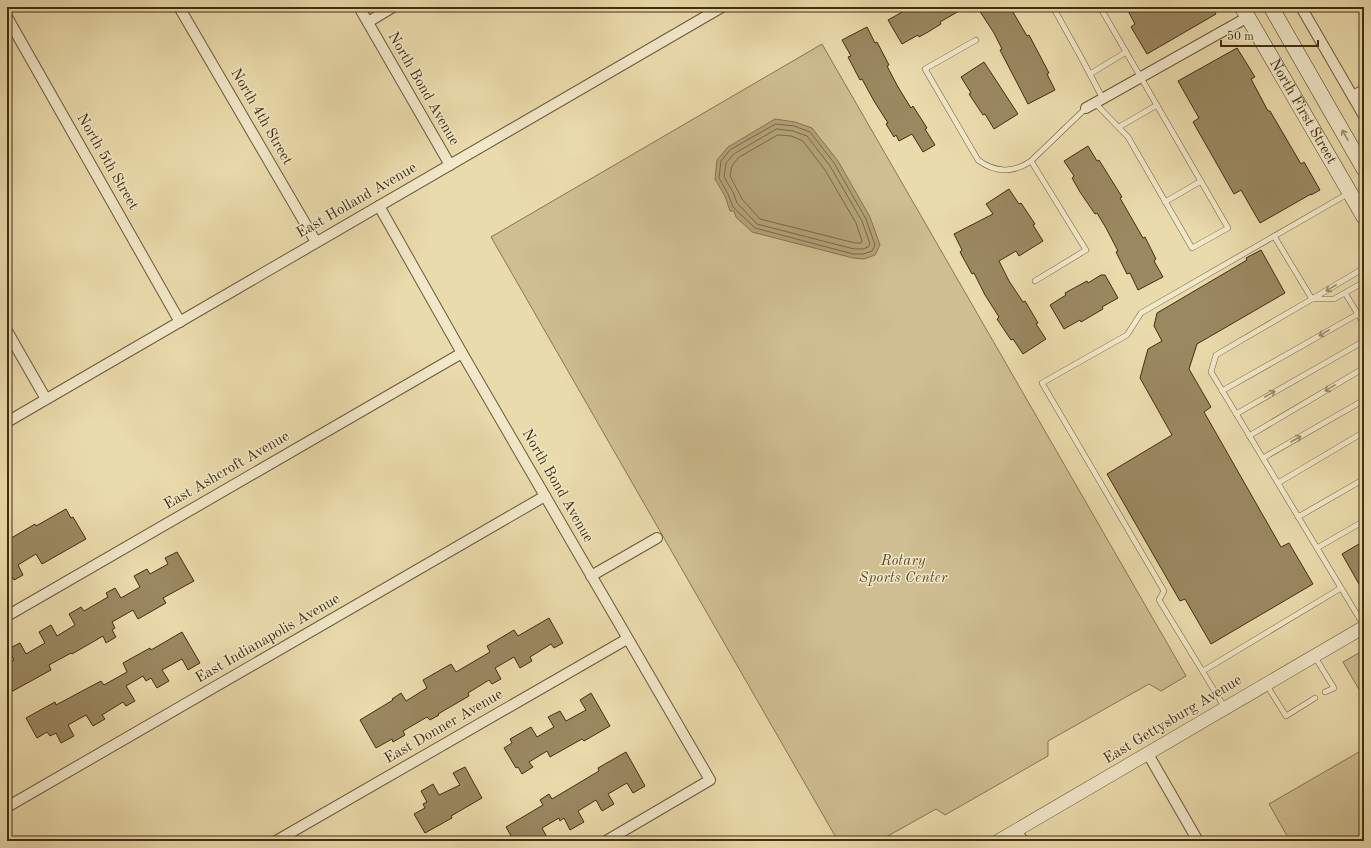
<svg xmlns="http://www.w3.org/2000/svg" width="1371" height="848" viewBox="0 0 1371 848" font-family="'Old Standard TT',serif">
  <rect width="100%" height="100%" fill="#eadbac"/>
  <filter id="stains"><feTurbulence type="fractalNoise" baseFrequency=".005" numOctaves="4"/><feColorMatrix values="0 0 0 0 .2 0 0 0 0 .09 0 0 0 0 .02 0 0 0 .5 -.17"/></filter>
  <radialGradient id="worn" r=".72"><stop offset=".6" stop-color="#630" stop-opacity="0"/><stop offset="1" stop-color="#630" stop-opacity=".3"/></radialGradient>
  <!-- green -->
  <g fill="#cebe91" stroke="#887650">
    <path d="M822 44 1186 676 1161 691 1149 684 1048 741V756L945 815 936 809 879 841H838L491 237Z"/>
    <path d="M1364 650V698L1343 662Z"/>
    <path d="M1364 749V841H1290L1269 804Z"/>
  </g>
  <!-- water -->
  <path fill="#b1a077" stroke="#85724e" d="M775 119 795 122 812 128 838 161 870 217 880 245 875 255 864 259 853 258 752 232 736 217 734 211H730L725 196 715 179 717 160 728 147Z"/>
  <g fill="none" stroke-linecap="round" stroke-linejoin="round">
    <!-- shore -->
    <g stroke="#7a6744" stroke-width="1">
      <path d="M776 124 794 126 810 132 834 163 866 219 875 245 872 251 863 254H853L755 228 733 207 728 194 719 178 721 161 730 150Z"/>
      <path d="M777 129 793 131 807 136 830 166 862 221 870 244 868 247 863 249H854L757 224 737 203 733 192 724 177 726 163 734 154Z"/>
      <path d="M778 135 791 136 803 141 825 170 856 223 862 241 861 243H855L760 219 742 199 730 176 732 166 738 158Z"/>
    </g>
  </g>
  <!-- building -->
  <g fill="#9a8861" stroke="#432e10">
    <path d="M901 7H966L940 22 941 24 928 32 919 37 918 35 902 44 888 20 904 11Z"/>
    <path d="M977 7H1010L1027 36 1029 35 1049 73 1047 74 1055 90 1028 104 1000 50 1002 49 994 33Z"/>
    <path d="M1126 7H1212L1216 14 1147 54 1131 27 1135 24Z"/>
    <path d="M867 27 875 43 877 42 889 65 887 66 898 87 911 108 913 106 927 128 925 129 935 145 923 152 912 134 899 141 896 135 894 137 886 124 888 123 874 101 862 79 860 80 848 57 851 56 842 40Z"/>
    <path d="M1237 48 1255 77 1251 79 1268 111H1270L1301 164 1304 162 1320 190 1311 195V194L1260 223 1241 190 1234 194 1193 122 1199 118 1178 81Z"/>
    <path d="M984 62 1018 114 994 129 985 114 983 115 969 94 971 93 961 77Z"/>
    <path d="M1088 146 1097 161 1099 160 1122 197 1120 198 1143 238 1145 237 1156 259 1154 261 1163 277 1138 290 1130 273 1127 274 1116 252 1118 251 1106 228 1097 213 1095 214 1080 192 1072 178 1074 176 1064 161Z"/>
    <path d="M1009 189 1019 204 1021 203 1035 224 1033 225 1043 241 1019 256 1016 251 999 261 1009 281 1023 302 1025 301 1038 323 1036 324 1046 339 1023 354 1013 339 1011 340 997 319 999 317 985 295 974 273 972 274 960 252 962 250 954 234 993 214 986 204Z"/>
    <path d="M1261 250 1285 293 1197 344 1189 369 1211 407 1204 412 1281 547 1289 543 1313 584 1211 644 1185 599 1180 601 1107 474 1172 435 1140 378 1148 349 1162 341 1154 326 1157 313 1247 260 1246 258Z"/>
    <path d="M1101 275H1105L1118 298 1102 307 1103 309 1081 322 1080 320 1064 329 1050 305 1066 295 1065 293 1087 281 1088 283Z"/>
    <path d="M66 509 71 518 73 517 86 539 42 564 36 554 18 565 23 575 14 580 12 577 7 579V546L9 550 12 548 8 540 35 524 36 526Z"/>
    <path d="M1364 541V593L1342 554Z"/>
    <path d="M177 552 194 581 163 598 166 603 138 619 133 610 112 622 115 628 112 630 116 637 106 643 103 636 72 654 71 653 49 665 51 670 11 692 10 690 7 692V664L14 660 8 649 20 643 26 654 45 643 39 632 51 625 57 636 75 625 69 614 81 607 84 611 108 597 106 593 115 588 121 598 140 587 134 576 147 569 150 574 168 564 165 558Z"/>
    <path d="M549 618 563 643 554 648 551 644 530 657 532 661 520 668 514 657 495 668 501 679 492 684 489 680 468 693 469 696 438 714 439 715 430 720 427 717 403 731 405 735 393 742 392 739 376 748 360 720 393 700 392 699 401 693 406 701 427 688 423 680 451 664 456 672 490 652 487 646 514 630 518 636Z"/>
    <path d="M182 632 200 663 188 670 182 659 162 670 169 681 157 688 151 678 146 681 143 676 126 686 135 701 126 706 123 702 102 715 105 719 93 726 86 715 68 725 74 736 61 743 56 733 50 736 47 732 37 738 26 718 55 702 56 705 101 681 104 685 127 672 123 663 150 648 151 650Z"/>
    <path d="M591 693 610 726 584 741 582 739 550 757 547 751 529 762 533 767 522 774 518 767 516 768 504 748 512 743 510 739 531 727 537 737 554 727 548 717 560 711 566 721 586 710 580 700Z"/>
    <path d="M626 752 645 786 633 793 627 783 608 794 614 804 602 811 596 800 578 811 584 822 570 830 564 818 560 821 559 818 542 828 549 841H533L531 837 526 840 524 836 514 841 506 827 543 805 540 800 549 794 552 799 599 771 598 768Z"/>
    <path d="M465 767 482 798 451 816 452 818 425 833 414 814 425 808 423 804 427 802 421 791 433 784 439 795 460 785 453 773Z"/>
  </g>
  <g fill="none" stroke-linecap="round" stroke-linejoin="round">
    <!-- service casing -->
    <g stroke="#6d5937" stroke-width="6">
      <g id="service">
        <path d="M1053 7 1083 61 1103 99"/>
        <path d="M976 40 925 69 978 160C995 173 1014 173 1031 161"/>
        <path d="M1090 74 1126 52"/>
        <path d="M1095 103 1128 137 1192 248 1228 228 1100 7"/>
        <path d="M1119 127 1157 105"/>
        <path d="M1165 202 1201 181"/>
        <path d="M1274 236 1312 299 1216 355 1211 372 1364 626"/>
        <path d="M1364 268 1312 299H1334L1364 282"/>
        <path d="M1035 281 1086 250 1031 161 1086 108"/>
        <path d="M1345 293 1364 324"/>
        <path d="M1222 391 1358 314"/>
        <path d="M1236 414 1364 341"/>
        <path d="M1249 436 1364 368"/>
        <path d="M1263 458 1364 400"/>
        <path d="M1278 483 1364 432"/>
        <path d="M1298 517 1364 479"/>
        <path d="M1317 548 1364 521"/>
        <path d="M1315 657 1334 688 1325 692"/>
        <path d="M1203 671 1341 588"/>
        <path d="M1266 684 1286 716 1315 698"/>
        <path d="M1225 708 1159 600 1164 591 1042 383 1127 335 1141 313 1349 193"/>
      </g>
    </g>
    <!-- minor casing -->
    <g stroke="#6d5937" stroke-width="12">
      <g id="minor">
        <path d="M179 7 316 242"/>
        <path d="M359 7 450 165"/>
        <path d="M1301 7 1364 116"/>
        <path d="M7 17 180 322"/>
        <path d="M368 22 393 7"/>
        <path d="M1353 96 1364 90"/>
        <path d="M1086 108 1248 17"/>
        <path d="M379 206 462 353 710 780 606 841"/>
        <path d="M7 331 46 399"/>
        <path d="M7 422 722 7"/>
        <path d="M591 576 657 538"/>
        <path d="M7 616 462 353"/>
        <path d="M1148 754 1198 841"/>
        <path d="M7 807 545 496"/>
        <path d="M1016 830 1023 841"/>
        <path d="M276 841 627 639"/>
      </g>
    </g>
    <!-- tertiary casing -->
    <g stroke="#6d5937" stroke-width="14">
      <path id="tertiary" d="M998 841 1364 627"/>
    </g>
    <!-- secondary casing -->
    <g stroke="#432e10" stroke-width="16">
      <g id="secondary">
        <path id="s1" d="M1242 7 1364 217"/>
        <path d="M1271 7 1364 169"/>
      </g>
    </g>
    <!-- service -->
    <use href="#service" stroke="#f1e8c9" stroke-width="5"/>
    <!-- minor -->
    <use href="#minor" stroke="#f1e8c9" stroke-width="10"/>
    <!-- tertiary -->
    <use href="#tertiary" stroke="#f1e8c9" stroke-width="13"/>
    <!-- secondary -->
    <use href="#secondary" stroke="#f1e8c9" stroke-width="15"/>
  </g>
  <!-- one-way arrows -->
  <defs><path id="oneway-shaft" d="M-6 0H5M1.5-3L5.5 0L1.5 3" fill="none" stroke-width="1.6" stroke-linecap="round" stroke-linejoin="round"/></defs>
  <g stroke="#9a8b6c">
    <use href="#oneway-shaft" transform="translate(1345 135) rotate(-120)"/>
    <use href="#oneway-shaft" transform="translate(1331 288) rotate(149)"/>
    <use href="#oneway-shaft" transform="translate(1324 333) rotate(150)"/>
    <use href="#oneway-shaft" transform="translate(1330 388) rotate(149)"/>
    <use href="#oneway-shaft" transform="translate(1270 394) rotate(-30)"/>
    <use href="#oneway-shaft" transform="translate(1296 439) rotate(-30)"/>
  </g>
  <g text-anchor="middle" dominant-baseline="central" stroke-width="3" stroke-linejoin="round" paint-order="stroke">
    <!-- street labels -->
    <g font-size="15" fill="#432e10" stroke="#f1e8c9">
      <text transform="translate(423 89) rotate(60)">North Bond Avenue</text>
      <text stroke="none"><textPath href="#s1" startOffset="121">North First Street</textPath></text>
      <text transform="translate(261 117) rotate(60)">North 4th Street</text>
      <text transform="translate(107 162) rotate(60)">North 5th Street</text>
      <text transform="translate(357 201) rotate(-30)">East Holland Avenue</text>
      <text transform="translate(227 471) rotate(-30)">East Ashcroft Avenue</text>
      <text transform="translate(557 486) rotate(60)">North Bond Avenue</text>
      <text transform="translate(268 639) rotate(-30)">East Indianapolis Avenue</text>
      <text transform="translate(1173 720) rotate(-31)">East Gettysburg Avenue</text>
      <text transform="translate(444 727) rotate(-30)">East Donner Avenue</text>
    </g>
    <!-- park labels -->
    <g font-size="15" font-style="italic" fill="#5f4b2a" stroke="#f1e8c9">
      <text x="903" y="561">Rotary<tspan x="903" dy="17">Sports Center</tspan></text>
    </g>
  </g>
  <!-- margin -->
  <rect width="1371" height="848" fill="none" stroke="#eadbac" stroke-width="24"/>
  <rect x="8" y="8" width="1355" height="832" fill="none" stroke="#432e10" stroke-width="2"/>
  <rect x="12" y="12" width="1347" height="824" fill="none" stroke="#432e10"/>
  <!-- scale -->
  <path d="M1221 40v6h97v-6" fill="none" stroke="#432e10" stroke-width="2"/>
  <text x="1227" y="40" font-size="12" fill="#432e10" stroke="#f1e8c9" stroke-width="3" paint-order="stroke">50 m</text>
  <rect width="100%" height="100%" filter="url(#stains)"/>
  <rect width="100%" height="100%" fill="url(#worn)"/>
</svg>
